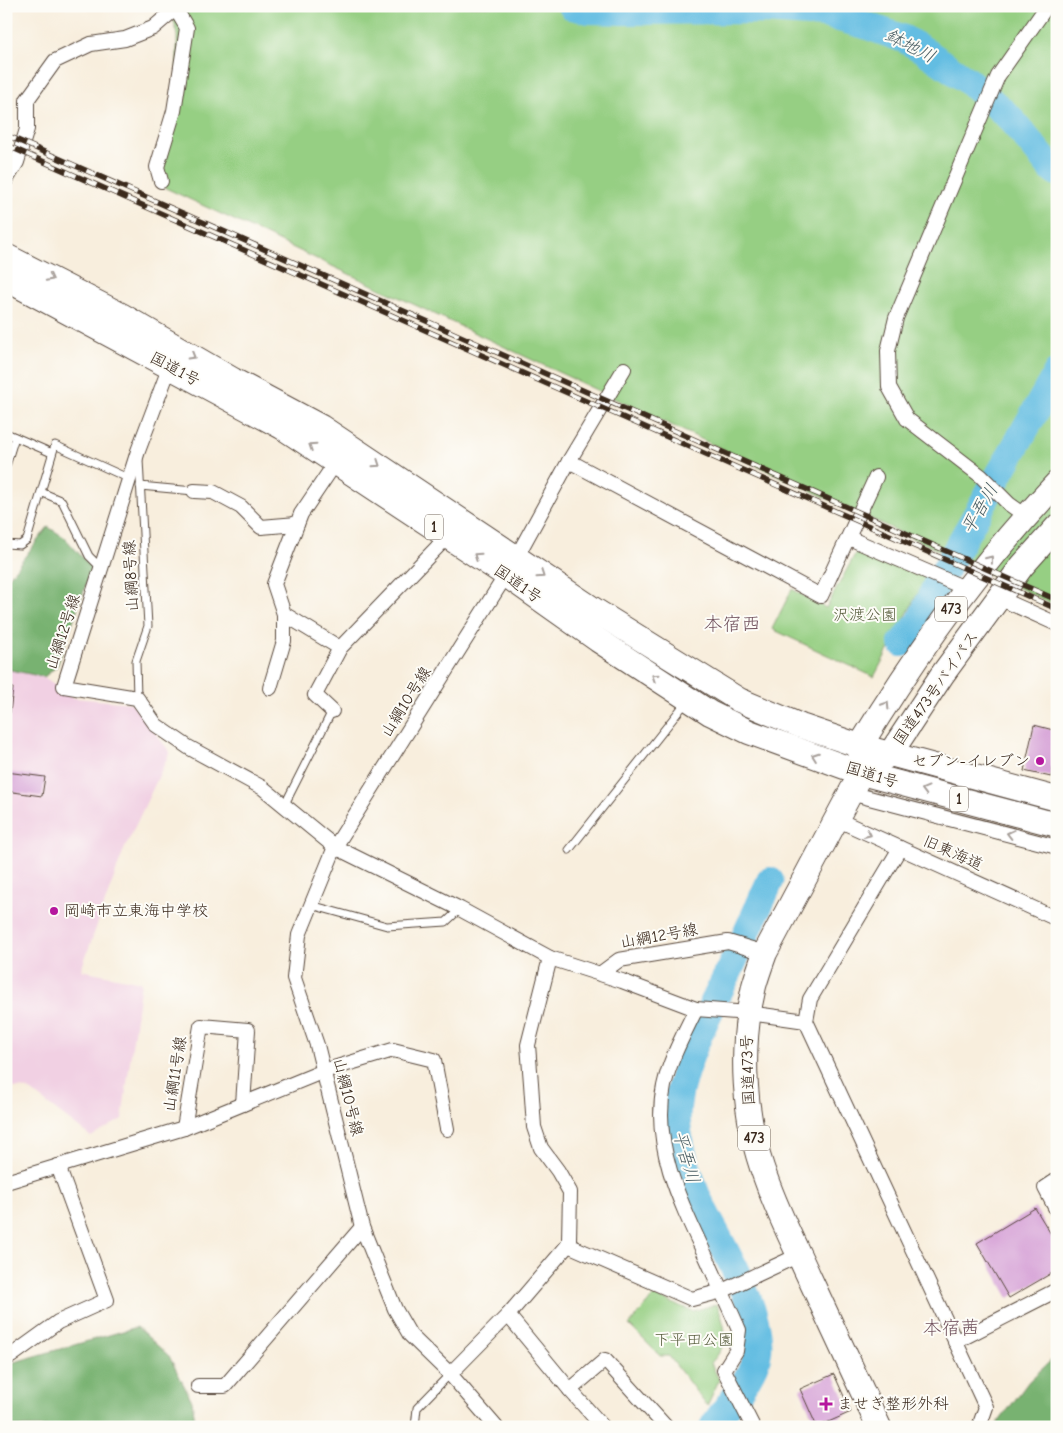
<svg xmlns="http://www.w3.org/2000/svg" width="1063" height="1433" viewBox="0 0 1063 1433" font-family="'Comic Neue','Klee One',sans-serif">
  <rect width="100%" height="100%" fill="#fdfcf7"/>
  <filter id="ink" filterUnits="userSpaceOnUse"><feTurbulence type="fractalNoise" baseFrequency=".02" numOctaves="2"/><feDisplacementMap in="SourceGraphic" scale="10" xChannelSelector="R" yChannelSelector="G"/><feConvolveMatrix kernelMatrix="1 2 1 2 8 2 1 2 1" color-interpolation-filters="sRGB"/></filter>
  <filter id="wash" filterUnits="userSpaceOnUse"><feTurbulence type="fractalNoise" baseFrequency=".0096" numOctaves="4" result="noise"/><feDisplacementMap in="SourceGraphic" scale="20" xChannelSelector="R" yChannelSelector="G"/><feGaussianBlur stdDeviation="1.12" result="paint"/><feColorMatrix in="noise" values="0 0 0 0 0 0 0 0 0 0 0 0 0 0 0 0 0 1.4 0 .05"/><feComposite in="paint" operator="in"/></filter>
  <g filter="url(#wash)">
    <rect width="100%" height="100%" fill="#f8eedd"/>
    <!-- built -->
    <path fill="#f1d0e3" d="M6 669 44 677 74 698 132 703 170 752 123 852 81 970 141 982 122 1119 91 1137 28 1089 6 1087Z"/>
    <!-- green -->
    <g fill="#96cf83" stroke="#687c50">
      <path d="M171 6H1057V606L155 183 177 93V36Z"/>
      <path d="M860 545 927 576 874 677 772 629 792 589 826 608Z"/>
      <path d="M654 1296 693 1311 717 1304C726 1329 731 1341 711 1363L719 1380 707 1406 669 1356H660L629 1325Z"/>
    </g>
    <!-- forest -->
    <g fill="#78b271" stroke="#5a6e48">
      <path d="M48 527 64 537 92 568 57 666 44 677 6 669V581Z"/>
      <path d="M137 1327 169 1356 192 1401 196 1427H6V1359L11 1363Z"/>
      <path d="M1057 1355V1398H1055L1057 1427H995L1029 1381Z"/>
    </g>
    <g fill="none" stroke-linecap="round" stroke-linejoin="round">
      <!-- river -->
      <g stroke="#64bde2" stroke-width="28">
        <path d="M572 6 589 10 622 11 766 10 824 14 865 25 904 39 922 49 967 80 1009 117 1051 168 1057 172"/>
        <path d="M902 643 920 622 936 586 1057 373"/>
        <path d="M713 1427C727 1405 747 1384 756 1360 771 1319 714 1235 697 1196 688 1173 679 1147 677 1123 673 1079 710 1011 729 971 743 941 757 911 770 881"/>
      </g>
    </g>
    <g id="blocks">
      <!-- building -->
      <g fill="#d49dd5">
        <path d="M6 687 13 688 10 713H6Z"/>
        <path d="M1034 725 1057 731V751L1051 777 1024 771Z"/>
        <path d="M6 772 45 777 42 796 6 791Z"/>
        <path d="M1035 1208 1057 1244V1270L1009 1298 977 1243Z"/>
        <path d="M834 1374 851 1412 817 1427 800 1389Z"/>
      </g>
    </g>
  </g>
  <g filter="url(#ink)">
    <use href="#blocks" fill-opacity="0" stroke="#57473b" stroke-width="1"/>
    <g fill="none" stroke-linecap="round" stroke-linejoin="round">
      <!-- service casing -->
      <g stroke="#57473b" stroke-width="9">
        <g id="service">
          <path d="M6 433 52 453"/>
          <path d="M6 466 15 437"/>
          <path d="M140 486 194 491"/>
          <path d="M41 492 55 445 130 479"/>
          <path d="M6 544 20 545 27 540 41 492 62 501 89 556 102 569"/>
          <path d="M137 698 136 661 148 626 139 460"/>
          <path d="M284 806 332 711"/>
          <path d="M569 850 687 701"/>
          <path d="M311 905 387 926 446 922 460 909"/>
          <path d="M415 1427 417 1408 450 1374"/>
        </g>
      </g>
      <!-- minor casing -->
      <g stroke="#57473b" stroke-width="16">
        <g id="minor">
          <path d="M6 180 17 162 27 129V100L55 61 91 44 125 39 153 28 175 9"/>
          <path d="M161 181 157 167 174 111 187 28 174 6"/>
          <path d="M170 366 138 451 64 686 137 698 156 725 188 747 263 788 335 847 460 909 550 958 622 981 696 1009 749 1013 806 1021"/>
          <path d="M569 461 821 596 876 477"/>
          <path d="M336 462 301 514 274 584 284 614 340 648"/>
          <path d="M194 491 213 492 241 507 261 527 297 524"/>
          <path d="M1026 516 1009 504 981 476 907 419 889 387 888 351 896 318 998 76 1047 6"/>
          <path d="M849 538 967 589"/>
          <path d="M516 558 569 461 624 369"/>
          <path d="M999 598 1057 624"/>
          <path d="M270 688 284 641V614"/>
          <path d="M332 711 315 695 340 648 448 536"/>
          <path d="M850 793 1057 847"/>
          <path d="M836 819 1057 919"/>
          <path d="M900 848 810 999 806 1021 986 1407 979 1427"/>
          <path d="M600 974 619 960 728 942 765 953"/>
          <path d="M696 1009C684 1034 670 1059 664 1086 651 1147 683 1208 708 1261 718 1284 729 1307 739 1330L736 1351 724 1370 753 1427"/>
          <path d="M184 1128 201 1026 248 1030 243 1104"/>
          <path d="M1057 1180 1045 1188 1057 1211"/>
          <path d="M6 1182 184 1128 324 1071 393 1050 434 1060 447 1129"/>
          <path d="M568 1245 692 1299 722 1291 799 1255"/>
          <path d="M508 1315 570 1390 603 1427"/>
          <path d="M955 1342 1057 1290"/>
          <path d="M6 1351 11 1356 58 1322 107 1300 58 1166"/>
          <path d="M450 1374 508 1315 568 1245 569 1241 570 1192 558 1171 541 1148 534 1127 531 1083 528 1045 550 958"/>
          <path d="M198 1386H225L362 1227"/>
          <path d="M570 1390 605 1360 666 1427"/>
          <path d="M496 1427 450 1374 410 1335 395 1309 362 1227 317 1045 294 978 299 935 335 847 506 575"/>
        </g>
      </g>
      <!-- trunk casing -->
      <g stroke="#57473b" stroke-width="26">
        <g id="trunk">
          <path d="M6 256 121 315 233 380 321 427 596 611 739 700 801 726 860 746 1057 799"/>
          <path d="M6 279 282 427 506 575 598 640 710 713 749 732 861 773 1057 825"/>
          <path d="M861 761 860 746C917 652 981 563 1057 483"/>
          <path d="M879 1427C856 1378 833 1329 810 1279 795 1246 778 1213 766 1179 743 1118 739 1049 754 986 757 975 761 964 765 953L861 773 890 754 942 675 1022 566 1057 527"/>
        </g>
      </g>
      <!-- service -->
      <use href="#service" stroke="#fff" stroke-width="7"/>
      <!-- minor -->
      <use href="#minor" stroke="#fff" stroke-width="14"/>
      <!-- trunk -->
      <use href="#trunk" stroke="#fff" stroke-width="24"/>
      <!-- rail casing -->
      <g stroke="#3b2a1e" stroke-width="5.5">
        <g id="rail">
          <path d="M6 135 1057 600"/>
          <path d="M6 145 1057 609"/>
        </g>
      </g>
      <!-- rail -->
      <use href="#rail" stroke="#fdfcf7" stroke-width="4" stroke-dasharray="11" stroke-linecap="butt"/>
    </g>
    <!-- one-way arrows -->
    <defs><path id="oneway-chevron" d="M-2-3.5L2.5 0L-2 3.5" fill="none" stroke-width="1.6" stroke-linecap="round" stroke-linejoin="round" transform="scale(1.25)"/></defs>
    <g stroke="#a79f9a">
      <use href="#oneway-chevron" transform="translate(50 278) rotate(27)"/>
      <use href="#oneway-chevron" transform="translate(192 356) rotate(30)"/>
      <use href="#oneway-chevron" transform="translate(312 446) rotate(-147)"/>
      <use href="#oneway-chevron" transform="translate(377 464) rotate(34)"/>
      <use href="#oneway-chevron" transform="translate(477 556) rotate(-146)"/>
      <use href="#oneway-chevron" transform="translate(990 559) rotate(-52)"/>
      <use href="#oneway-chevron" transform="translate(541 575) rotate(34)"/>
      <use href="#oneway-chevron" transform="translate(655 677) rotate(-147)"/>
      <use href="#oneway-chevron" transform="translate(886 705) rotate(-58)"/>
      <use href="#oneway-chevron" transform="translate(815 756) rotate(-160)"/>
      <use href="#oneway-chevron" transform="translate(925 790) rotate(-165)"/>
      <use href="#oneway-chevron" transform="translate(868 834) rotate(25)"/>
      <use href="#oneway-chevron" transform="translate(1010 834) rotate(-166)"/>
    </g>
  </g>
  <!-- markers -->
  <g fill="#b5179e" stroke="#fdfcf7" stroke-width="2">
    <circle cx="1040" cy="761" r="5"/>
    <circle cx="54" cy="911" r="5"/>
    <path d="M823.5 1396.5h5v5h5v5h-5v5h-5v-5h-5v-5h5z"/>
  </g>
  <g text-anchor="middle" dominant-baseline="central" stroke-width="4" stroke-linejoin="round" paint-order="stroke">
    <!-- shield labels -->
    <g fill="#fdfcf7" stroke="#75695f" stroke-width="1">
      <rect x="425" y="514.5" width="18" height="25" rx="4"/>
      <rect x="935" y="596.5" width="32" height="25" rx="4"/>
      <rect x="950" y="786.5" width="18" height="25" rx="4"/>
      <rect x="738" y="1125.5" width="32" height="25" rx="4"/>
    </g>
    <g font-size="15" font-weight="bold" fill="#3b2a1e">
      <text x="434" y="527">1</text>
      <text x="951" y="609">473</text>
      <text x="959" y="799">1</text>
      <text x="754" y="1138">473</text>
    </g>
    <!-- street labels -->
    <g font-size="16" fill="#3b2a1e" stroke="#fdfcf7">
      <text transform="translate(175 369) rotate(28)">国道1号</text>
      <text transform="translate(131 576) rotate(-93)">山綱8号線</text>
      <text transform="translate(518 584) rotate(35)">国道1号</text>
      <text transform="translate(63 632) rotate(-72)">山綱12号線</text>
      <text transform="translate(936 688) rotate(-55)">国道473号バイパス</text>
      <text transform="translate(406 702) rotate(-58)">山綱10号線</text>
      <text transform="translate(872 775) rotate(17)">国道1号</text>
      <text transform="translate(953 853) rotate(24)">旧東海道</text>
      <text transform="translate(659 936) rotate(-10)">山綱12号線</text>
      <text transform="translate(748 1070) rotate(-92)">国道473号</text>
      <text transform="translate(175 1074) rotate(-81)">山綱11号線</text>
      <text transform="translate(348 1097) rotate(76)">山綱10号線</text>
    </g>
    <!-- park labels -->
    <g font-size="16" fill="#565c3c" stroke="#fdfcf7">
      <text x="865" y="615">沢渡公園</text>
      <text x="694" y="1340">下平田公園</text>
    </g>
    <!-- poi labels -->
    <g font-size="16" fill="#3b2a1e" stroke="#fdfcf7" text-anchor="start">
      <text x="1030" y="761" text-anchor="end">セブン-イレブン</text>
      <text x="64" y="911">岡崎市立東海中学校</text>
      <text x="837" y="1404">ませぎ整形外科</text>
    </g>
    <!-- water labels -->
    <g font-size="18" font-style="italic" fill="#495d63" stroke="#fdfcf7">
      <text transform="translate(910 46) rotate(27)">鉢地川</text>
      <text transform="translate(980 509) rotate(-60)">平吾川</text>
      <text transform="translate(686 1157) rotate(74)">平吾川</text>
    </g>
    <!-- quarter labels -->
    <g font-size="19" fill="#71525e" stroke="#fdfcf7">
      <text x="732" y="624">本宿西</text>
      <text x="951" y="1328">本宿茜</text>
    </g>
  </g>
  <!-- margin -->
  <rect width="1063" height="1433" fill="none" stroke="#fdfcf7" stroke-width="25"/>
</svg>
